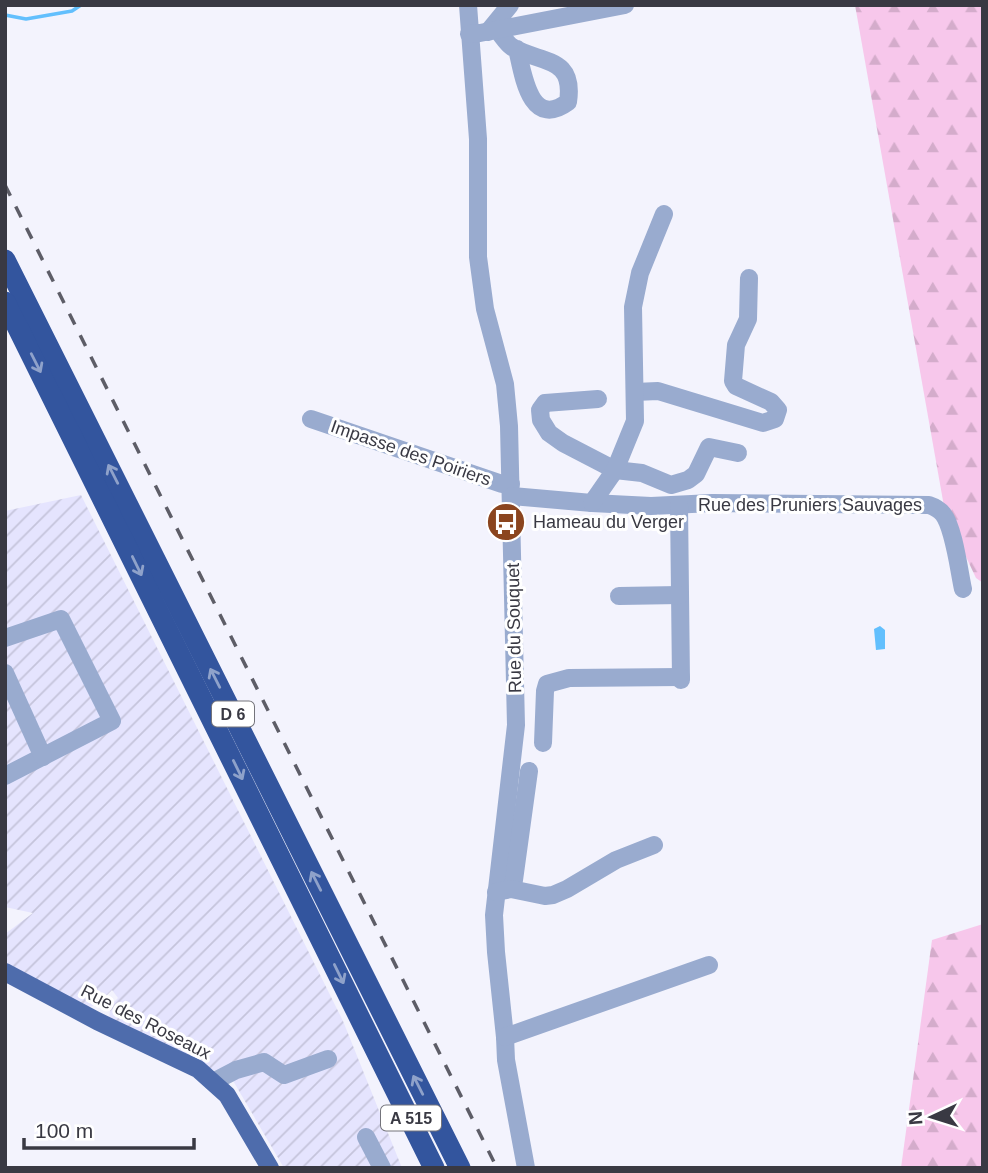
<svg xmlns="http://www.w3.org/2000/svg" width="988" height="1173" viewBox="0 0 988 1173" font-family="Arial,sans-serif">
  <defs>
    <pattern id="industrial-furrows" width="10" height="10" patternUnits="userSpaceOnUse" patternTransform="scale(1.75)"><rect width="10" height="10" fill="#e5e4fe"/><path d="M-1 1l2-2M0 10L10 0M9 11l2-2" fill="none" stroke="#c5c4db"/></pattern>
    <pattern id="forest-firs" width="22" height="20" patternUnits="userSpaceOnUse" patternTransform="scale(1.75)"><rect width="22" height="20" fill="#f7c7eb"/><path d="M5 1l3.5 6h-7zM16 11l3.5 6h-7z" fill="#d4accb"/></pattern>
  </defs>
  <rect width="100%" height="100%" fill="#f3f3fd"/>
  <!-- industrial -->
  <path fill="url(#industrial-furrows)" d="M81 495 343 1021 402 1168H284L232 1079 115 1023 109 1018 111 1005 118 998 112 990 97 1005 89 1007 81 1006 5 964V934L33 913 5 907V511Z"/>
  <!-- forest -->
  <g fill="url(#forest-firs)">
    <path d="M855 5H983V583L976 578 945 512Z"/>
    <path d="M983 924V1168H901L932 940Z"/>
  </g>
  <!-- water -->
  <path fill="#62bffd" d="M880 626 885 630V649L876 650 874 629Z"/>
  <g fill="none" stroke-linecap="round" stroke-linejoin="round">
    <!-- stream -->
    <path stroke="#62bffd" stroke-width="3.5" d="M5 15 26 19 72 11 81 5"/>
    <!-- minor -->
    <g stroke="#99abcf" stroke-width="18">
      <path d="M468 5 478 139V257L485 309 505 384 509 426 516 725 494 915 496 952 505 1037 506 1060 526 1168"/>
      <path d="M497 30C502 35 506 43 512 47 540 64 575 55 568 102 530 130 523 74 517 49"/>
      <path d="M488 32 510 5"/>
      <path d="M469 34 480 33 625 5"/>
      <path d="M635 392 658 391 763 423 775 419 778 410 771 402 736 386 733 381 736 345 748 319 749 278"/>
      <path d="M598 399 545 403 540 410 541 420 549 433 563 443 615 470 642 473 671 485 688 480 696 474 709 447 738 453"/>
      <path d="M311 419 502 484H511"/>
      <path d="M512 496 592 503 651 506 712 503 929 505C935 507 939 509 943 514 954 528 959 571 963 589"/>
      <path d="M592 503 615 470 635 421 633 307 640 273 664 214"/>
      <path d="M679 505 681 680"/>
      <path d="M619 596 680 595"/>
      <path d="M5 638 61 619 112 721 5 776"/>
      <path d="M5 673 43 757"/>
      <path d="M543 743 545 691 547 684 569 678 681 677"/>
      <path d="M511 889 514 880 529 771"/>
      <path d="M496 892 511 889 545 896 553 895 567 889 616 860 654 845"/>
      <path d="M505 1037 709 965"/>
      <path d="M213 1082 236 1070 264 1062 284 1075 328 1059"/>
      <path d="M366 1137 382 1168"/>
    </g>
    <!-- major -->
    <path stroke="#4e6cac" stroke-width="18" d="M5 972 97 1021 198 1069 227 1095 270 1168"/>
    <!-- highway -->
    <g stroke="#33559e" stroke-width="21">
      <path d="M5 260 460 1168"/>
      <path d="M5 302 434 1168"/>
    </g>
    <!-- rail -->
    <path stroke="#5d5d67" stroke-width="3.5" stroke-dasharray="12 12" stroke-linecap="butt" d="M5 185 497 1168"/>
  </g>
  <!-- one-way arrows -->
  <defs><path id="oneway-shaft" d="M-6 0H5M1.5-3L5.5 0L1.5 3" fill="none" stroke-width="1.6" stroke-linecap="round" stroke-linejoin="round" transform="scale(1.75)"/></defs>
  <g stroke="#8fa2ca">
    <use href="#oneway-shaft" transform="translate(36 363) rotate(63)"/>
    <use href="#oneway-shaft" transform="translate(113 474) rotate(-117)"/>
    <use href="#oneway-shaft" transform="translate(137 566) rotate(64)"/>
    <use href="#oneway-shaft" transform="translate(215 678) rotate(-117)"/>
    <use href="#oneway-shaft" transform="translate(238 770) rotate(64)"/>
    <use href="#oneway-shaft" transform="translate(316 881) rotate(-117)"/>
    <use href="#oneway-shaft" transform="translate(339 974) rotate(64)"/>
    <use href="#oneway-shaft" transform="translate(418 1085) rotate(-117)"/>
  </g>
  <!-- icons -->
  <defs>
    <g id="bus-disc" transform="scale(2.0125)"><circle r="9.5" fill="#8b451f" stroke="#fff"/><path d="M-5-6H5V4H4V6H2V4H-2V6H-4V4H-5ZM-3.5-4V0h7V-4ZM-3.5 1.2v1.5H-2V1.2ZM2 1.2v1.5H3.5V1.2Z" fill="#fff"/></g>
  </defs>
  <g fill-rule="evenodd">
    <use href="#bus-disc" x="506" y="522"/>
  </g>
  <g text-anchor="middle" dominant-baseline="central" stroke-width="6" stroke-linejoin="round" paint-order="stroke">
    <!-- shield labels -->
    <g fill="#fff" stroke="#74747b" stroke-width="2">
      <rect x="212" y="701.5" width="42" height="25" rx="5"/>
      <rect x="381" y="1105.5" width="60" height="25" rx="5"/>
    </g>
    <g font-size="16" font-weight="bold" fill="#393943">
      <text x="233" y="714">D 6</text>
      <text x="411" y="1118">A 515</text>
    </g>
    <!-- street labels -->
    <g font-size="18" fill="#393943" stroke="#fff">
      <text transform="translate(411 453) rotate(19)">Impasse des Poiriers</text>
      <text x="810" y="505">Rue des Pruniers Sauvages</text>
      <text transform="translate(514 628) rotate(-91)">Rue du Souquet</text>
      <text transform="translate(146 1022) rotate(27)">Rue des Roseaux</text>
    </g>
    <!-- poi labels -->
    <g font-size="18" fill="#393943" stroke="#fff" text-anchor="start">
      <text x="533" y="522">Hameau du Verger</text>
    </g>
  </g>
  <!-- border -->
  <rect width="988" height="1173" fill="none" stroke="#393943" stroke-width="14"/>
  <!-- north arrow -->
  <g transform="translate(932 1117) rotate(266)" stroke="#ffffff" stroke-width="5" paint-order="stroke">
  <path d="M0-5L12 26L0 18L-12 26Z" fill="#393943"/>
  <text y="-10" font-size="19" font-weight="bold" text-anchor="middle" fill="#393943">N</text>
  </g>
  <!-- scale -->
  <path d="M24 1138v10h170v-10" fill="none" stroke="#393943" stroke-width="3.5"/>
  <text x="35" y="1138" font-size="21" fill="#393943" stroke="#ffffff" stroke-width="5" paint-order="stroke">100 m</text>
</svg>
